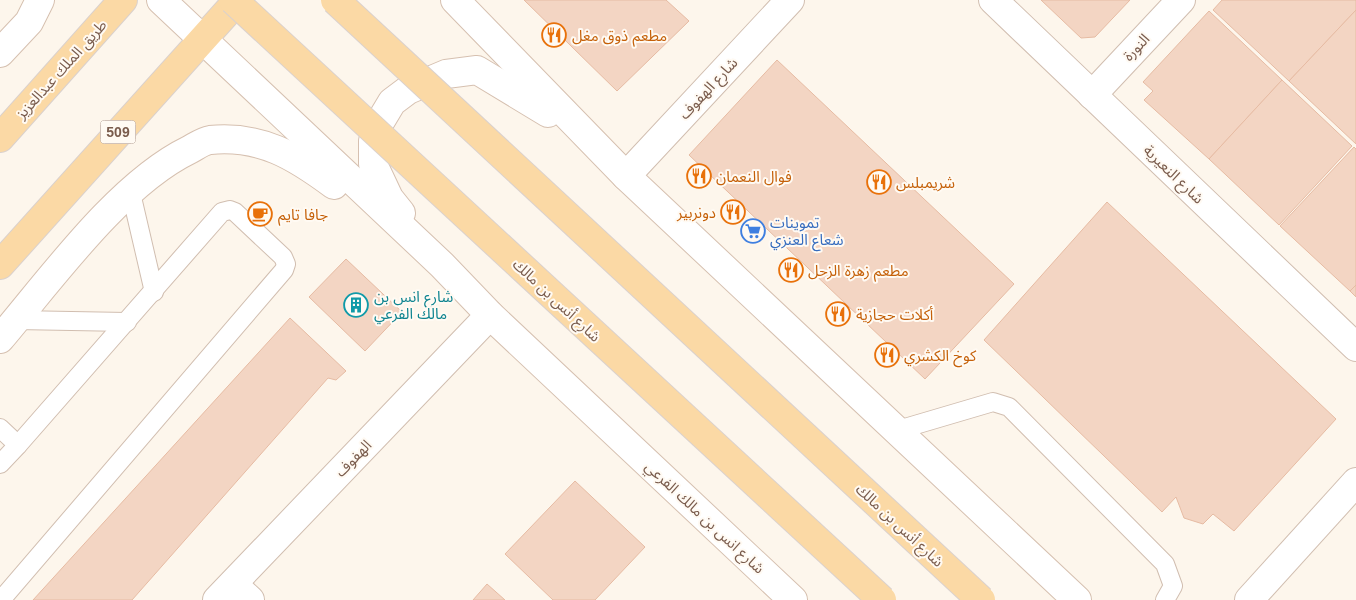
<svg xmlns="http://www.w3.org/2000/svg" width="1356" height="600" viewBox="0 0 1356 600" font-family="Helvetica,'Noto Sans Arabic',sans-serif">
  <rect width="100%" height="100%" fill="#fdf6ec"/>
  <!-- building -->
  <g fill="#f3d5c3" stroke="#e6bba3">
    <path d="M524 0H666L689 21 617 91Z"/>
    <path d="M1041 0H1130L1095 37 1081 38Z"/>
    <path d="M1222 0H1356V10L1289 81 1213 10Z"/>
    <path d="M1356 10V144L1289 81Z"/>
    <path d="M1209 11 1282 80 1209 159 1144 100 1153 91 1143 82Z"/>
    <path d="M777 60 1014 284 925 379 689 155Z"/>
    <path d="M1282 80 1352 146 1279 225 1209 159Z"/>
    <path d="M1354 147 1356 149V285L1350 291 1280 226Z"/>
    <path d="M1107 202 1336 419 1234 531 1213 514 1203 524 1184 518 1176 497 1162 512 984 340Z"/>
    <path d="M346 259 402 312 365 351 309 297Z"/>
    <path d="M1356 285V297L1350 291Z"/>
    <path d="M290 318 346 371 336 380 328 378 132 600H33Z"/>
    <path d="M575 481 645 547 595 600H553L505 554Z"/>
    <path d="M487 584 505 600H473Z"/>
  </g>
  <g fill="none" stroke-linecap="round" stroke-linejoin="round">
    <!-- lane casing -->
    <g stroke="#d1beb0" stroke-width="20">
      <g id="lane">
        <path d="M131 193 154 292"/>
        <path d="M16 320 127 322"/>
        <path d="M0 428 18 445 0 464"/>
        <path d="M898 430 993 402 1009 407 1165 564 1173 586 1165 600"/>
        <path d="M1 600 284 270 286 264 283 257 235 212 230 210 222 212 18 445"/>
      </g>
    </g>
    <!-- street casing -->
    <g stroke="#d1beb0" stroke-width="30">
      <g id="street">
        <path d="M993 0 1356 347"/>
        <path d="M1092 95 1181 0"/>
        <path d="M626 176 790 0"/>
        <path d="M233 584 250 600"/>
        <path d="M217 600 490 315"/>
        <path d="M1249 600 1356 482"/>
      </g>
    </g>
    <!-- secondary casing -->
    <g stroke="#d6c0b0" stroke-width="30">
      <g id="secondary">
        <path d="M161 0 442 265 490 315 793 600"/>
        <path d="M455 0 626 176 1077 600"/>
        <path d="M0 53 29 22 40 0"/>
        <path d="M401 213 389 198 373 164V141L377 127 392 102 408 90 446 74 477 70 548 113"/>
        <path d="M0 339C51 279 119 184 189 150 195 147 203 141 210 140 261 135 295 156 334 185"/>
      </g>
    </g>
    <!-- primary casing -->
    <g stroke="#dad1cd" stroke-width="30">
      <g id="primary">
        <path d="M0 138 123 0"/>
        <path d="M0 265 238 0"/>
      </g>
    </g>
    <!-- lane -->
    <use href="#lane" stroke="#fff" stroke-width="18"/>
    <!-- street -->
    <use href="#street" stroke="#fff" stroke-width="28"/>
    <!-- secondary -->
    <use href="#secondary" stroke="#fff" stroke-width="28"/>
    <!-- primary -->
    <use href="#primary" stroke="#fbd9a5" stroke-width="28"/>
    <!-- primary-bridge casing -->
    <g stroke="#dad1cd" stroke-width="30" stroke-linecap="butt">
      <g id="primary-bridge">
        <path d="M233 0 882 600"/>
        <path d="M335 0 981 600"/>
      </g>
    </g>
    <!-- primary-bridge -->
    <use href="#primary-bridge" stroke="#fbd9a5" stroke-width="28"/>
  </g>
  <!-- icons -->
  <defs>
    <g id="restaurant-ring" transform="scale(1.25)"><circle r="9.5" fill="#fffaf3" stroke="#e8710a" stroke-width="1.5"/><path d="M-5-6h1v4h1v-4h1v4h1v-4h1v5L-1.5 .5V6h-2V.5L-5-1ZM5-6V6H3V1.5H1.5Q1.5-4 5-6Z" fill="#e8710a"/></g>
    <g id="cafe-ring" transform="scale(1.25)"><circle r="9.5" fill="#fffaf3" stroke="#e8710a" stroke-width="1.5"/><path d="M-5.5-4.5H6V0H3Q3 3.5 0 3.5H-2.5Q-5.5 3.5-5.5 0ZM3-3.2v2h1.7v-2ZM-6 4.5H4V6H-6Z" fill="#e8710a"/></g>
    <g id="supermarket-ring" transform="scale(1.25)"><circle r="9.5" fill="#fffaf3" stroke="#3f7fe0" stroke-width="1.5"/><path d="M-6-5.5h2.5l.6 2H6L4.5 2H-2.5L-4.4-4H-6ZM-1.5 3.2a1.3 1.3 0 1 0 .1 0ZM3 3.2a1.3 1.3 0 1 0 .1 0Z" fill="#3f7fe0"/></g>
    <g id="building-ring" transform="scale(1.25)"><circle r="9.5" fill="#fffaf3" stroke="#0f9aa8" stroke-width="1.5"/><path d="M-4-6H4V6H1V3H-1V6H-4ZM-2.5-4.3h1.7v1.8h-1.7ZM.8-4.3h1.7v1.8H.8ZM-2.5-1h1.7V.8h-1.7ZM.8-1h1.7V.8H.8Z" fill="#0f9aa8"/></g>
  </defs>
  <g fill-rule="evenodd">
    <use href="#restaurant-ring" x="554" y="35"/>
    <use href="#restaurant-ring" x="699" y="176"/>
    <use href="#restaurant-ring" x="879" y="182"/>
    <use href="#restaurant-ring" x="733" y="212"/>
    <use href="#cafe-ring" x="260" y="214"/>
    <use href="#supermarket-ring" x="753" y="231"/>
    <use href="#restaurant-ring" x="791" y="270"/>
    <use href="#building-ring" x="356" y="305"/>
    <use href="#restaurant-ring" x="838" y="314"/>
    <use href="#restaurant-ring" x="887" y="355"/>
  </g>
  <g text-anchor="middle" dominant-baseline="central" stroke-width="4" stroke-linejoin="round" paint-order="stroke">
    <!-- shield labels -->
    <rect fill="#fffaf3" stroke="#a28b7f" stroke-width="1" x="100.5" y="120.5" width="35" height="23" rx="4"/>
    <g font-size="14" font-weight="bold" fill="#7a5c4d">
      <text x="118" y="132">509</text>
    </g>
    <!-- food labels -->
    <g font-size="15" fill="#c56008" stroke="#fffaf3" text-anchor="start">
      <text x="572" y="35">مطعم ذوق مغل</text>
      <text x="716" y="176">فوال النعمان</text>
      <text x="896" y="182">شريمبلس</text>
      <text x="716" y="212" text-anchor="end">دونربير</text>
      <text x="278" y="214">جافا تايم</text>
      <text x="808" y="270">مطعم زهرة الزحل</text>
      <text x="856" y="314">أكلات حجازية</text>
      <text x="904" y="355">كوخ الكشري</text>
    </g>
    <!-- street labels -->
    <g font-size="15" fill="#7a5c4d" stroke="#fffaf3">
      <text transform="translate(1136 47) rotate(-47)">النورة</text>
      <text transform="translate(61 69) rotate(-48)">طريق الملك عبدالعزيز</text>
      <text transform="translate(708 88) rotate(-47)">شارع الهفوف</text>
      <text transform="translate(1174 174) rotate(44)">شارع النعيرية</text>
      <text transform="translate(557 300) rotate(43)">شارع أنس بن مالك</text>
      <text transform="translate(353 458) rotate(-46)">الهفوف</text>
      <text transform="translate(705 517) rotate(43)">شارع انس بن مالك الفرعي</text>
      <text transform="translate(900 525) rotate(43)">شارع أنس بن مالك</text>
    </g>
    <!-- shop labels -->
    <g font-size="15" fill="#366cbe" stroke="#fffaf3" text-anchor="start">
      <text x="770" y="222">تموينات<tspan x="770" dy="17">شعاع العنزي</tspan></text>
    </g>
    <!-- culture labels -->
    <g font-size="15" fill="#0d838f" stroke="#fffaf3" text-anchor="start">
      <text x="374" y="296">شارع انس بن<tspan x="374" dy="17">مالك الفرعي</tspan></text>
    </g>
  </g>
</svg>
